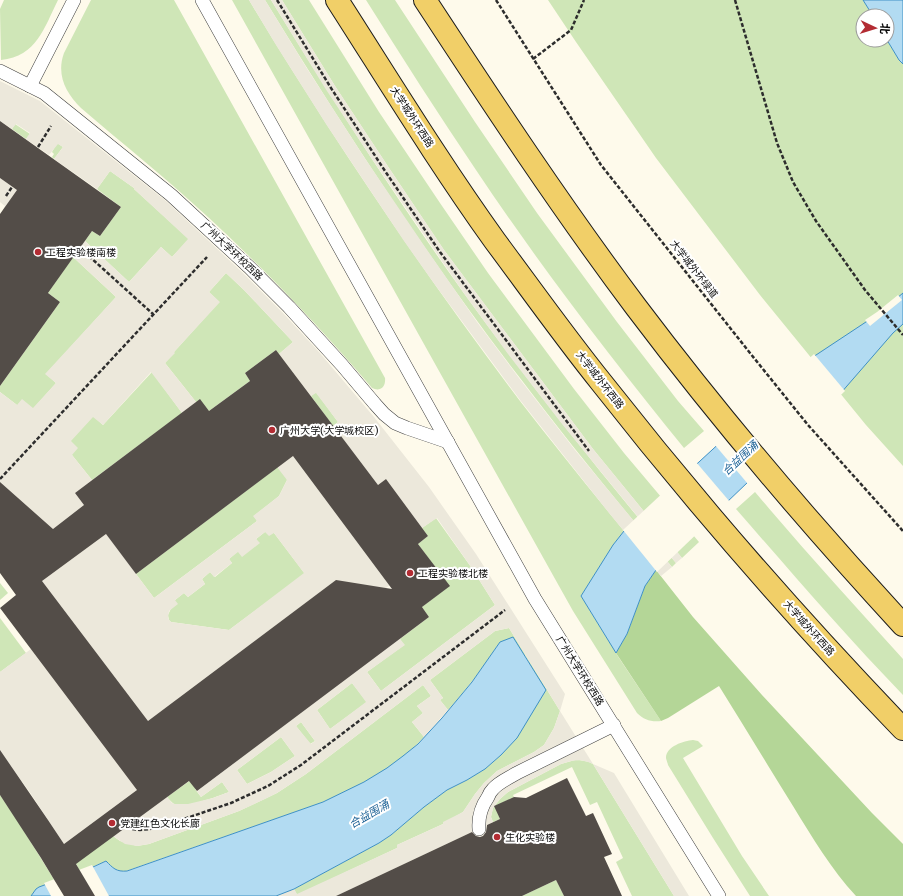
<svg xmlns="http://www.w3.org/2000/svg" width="903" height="896" viewBox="0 0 903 896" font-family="Merriweather,'Noto Sans SC',serif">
  <rect width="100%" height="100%" fill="#fefaeb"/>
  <!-- green -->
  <g fill="#cfe6b7">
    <path d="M4 0H58C44 28 37 56 1 60L0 9Z"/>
    <path d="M91 0H174L385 378C386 387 380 392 372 388 321 328 266 271 208 217 167 179 123 144 81 108 66 93 56 75 64 53Z"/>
    <path d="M232 0H249C274 42 300 83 327 125 388 219 452 311 520 401 554 445 589 488 624 531L613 545 581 596 619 658 661 721C651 722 644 720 637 713L573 611 559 586Z"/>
    <path d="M265 0H271C332 99 395 197 463 292 530 385 602 475 676 563L672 567C620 505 569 443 520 378 478 324 438 267 399 210 353 141 308 71 265 0Z"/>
    <path d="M282 0H309L379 112 440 203 488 273 574 389 624 453 699 542 682 558 593 449 444 250 389 168 335 86Z"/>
    <path d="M366 0H395L475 122 537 213 617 322 678 401 704 431 684 448C611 358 540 266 476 170 438 114 402 57 366 0Z"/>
    <path d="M548 0H863L873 16H863V40H887L899 60 903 64V466L866 425 760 295 700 216 656 158 576 42Z"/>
    <path d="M15 124 30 134 26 139 12 129Z"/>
    <path d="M57 143 63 147 54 159 52 157 54 154 52 152Z"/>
    <path d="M110 171 134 188V189L189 239 172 257 161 247 129 282 85 241 92 231 100 236 121 207 97 189Z"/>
    <path d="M73 257 116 297 46 374 56 383 33 409 17 405 0 392V386L60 302 48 293Z"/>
    <path d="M226 273 244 290 293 342 279 354 276 350 245 373 250 381 209 411 196 402 165 363 174 353V352L219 302 209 292Z"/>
    <path d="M152 372 182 413 92 480 72 455 70 441 93 416 103 425Z"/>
    <path d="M316 392 338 422 333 426 311 396Z"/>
    <path d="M272 427 287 480 279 496 254 516 257 521 154 598 136 574 274 470Z"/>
    <path d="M755 492C803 549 853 604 903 659V695C845 635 791 572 736 509Z"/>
    <path d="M436 518 471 567 495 605 381 691 367 672 404 645 400 639 429 617 422 607 449 586 418 544 428 536 422 528Z"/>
    <path d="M265 532 274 533 305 574 229 630 171 622 169 620 168 615 175 600 184 593 188 597 205 584 202 579 210 572 215 577 232 563 229 559 238 551 259 543 256 539Z"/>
    <path d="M0 583 8 593 0 600Z"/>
    <path d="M0 618 26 653 0 672Z"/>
    <path d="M509 628 560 711 554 728 544 745 534 752 497 771 484 783 475 794 463 812 443 824 397 845V848L297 895 294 889 379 843 391 835 424 807 447 790 467 780 485 769 501 755 529 662 525 655 497 646C482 669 466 690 448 710L440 700 443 698 430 680 495 631Z"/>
    <path d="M352 683 367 702 330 729 317 710Z"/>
    <path d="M423 685 431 696 417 706 423 713 412 722 424 737C396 767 360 786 323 802L126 871C116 872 113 868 106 861L80 872 76 863 113 836 120 841 137 846 149 844 239 811 277 793 306 774Z"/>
    <path d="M301 722 315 741 310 744 296 726Z"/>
    <path d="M281 737 295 756 271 772 247 784 237 770Z"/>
    <path d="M693 740 698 741 703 746 683 758 742 856 769 896H750L713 838 668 765C668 764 666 759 666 758 666 746 684 741 693 740Z"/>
    <path d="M575 760C582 760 588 761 593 764L674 896H632L616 862 623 858 597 802 590 805 572 767 513 795 514 797 495 806 500 819 493 822 491 817 493 808 500 799 508 792 561 764Z"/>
    <path d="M191 780 197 787 195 789 201 797 222 782 229 792C218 796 186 809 174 804 171 802 169 799 167 797Z"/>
    <path d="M0 795 17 820 55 881 36 889 31 896H0Z"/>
    <path d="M556 880 564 896H522Z"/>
  </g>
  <!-- forest -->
  <path fill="#b4d697" d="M656 570 693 617 762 695 872 813 903 844V896H856C831 869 812 837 793 806 768 766 744 726 719 686L668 718 661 721 616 653 627 634 645 586Z"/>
  <!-- plaza -->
  <g fill="#ece8db" fill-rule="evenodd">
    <path d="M249 0H265L306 67 364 157 425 247 477 322 519 378 575 450 672 567 661 576 609 513 520 400 433 282 404 241 326 124 276 45Z"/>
    <path d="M271 0H282L335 86 389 168 444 250 593 449 682 558 676 563 624 500 562 424 508 354 463 292 372 159 325 88Z"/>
    <path d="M0 81 40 101 166 201 243 273 283 313 319 352 374 417 429 487 476 554 565 694 560 711 593 764 614 773 689 896H674L593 764 588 762 580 760 571 761 561 764 508 792 500 799 493 808 491 817 493 822 336 896H276L294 889 297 894 397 848V845L443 824V822L463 812 475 794 484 783 497 771 534 752 544 745 554 728 560 711 509 628 495 631 430 680 443 698 440 700 448 710 424 737 412 722 423 713 417 706 431 696 423 685 306 774 277 793 265 799 239 811 149 844 137 846 125 844 113 836 167 797 172 803 175 804H188L213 798 229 792 222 782 201 797 197 791 400 639 405 645 367 672 381 691 495 605 471 567 437 518 422 528 386 479 378 485 333 426 338 422 316 393 311 396 279 354 293 342 244 290 226 273 209 292 220 302 174 352 175 353 165 363 196 402 182 413 151 372 103 425 93 417 71 441 78 448 72 455 92 480 75 493 84 505 53 529 0 482V392L17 405 22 399 33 408 56 383 45 374 116 297 73 257 85 241 129 282 161 247 172 257 188 239 134 189V188L110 171 97 189 54 159 63 147 58 144 49 155 26 139 30 133 16 124 12 129 0 121ZM352 683 366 702 330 729 317 710ZM301 722 315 741 311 744 296 726ZM281 737 295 756 271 772 247 784 237 770Z"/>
    <path d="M0 178 20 192 26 227 3 210 5 206 0 202Z"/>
    <path d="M293 456 390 585 362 606 315 596 177 699 170 750 42 581 106 534 154 598 257 521 253 516 279 496 287 480 277 467ZM265 532 269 536 274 533 304 573 229 630 171 622 169 620 168 617 169 611 178 604 175 600 184 593 188 597 205 584 202 579 210 572 214 577 232 563 229 559 238 552 242 557 260 543 256 539Z"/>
    <path d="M31 649 153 778 64 844 31 794 0 751V672Z"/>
  </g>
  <!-- water -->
  <g fill="#b2dbf2" stroke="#3e90c5">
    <path d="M863 0H903V64L899 60 887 40V16H873Z"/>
    <path d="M903 293V324L893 333 840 394 656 570 645 586 627 634 616 653 581 596 613 545 624 531 813 357 878 314Z"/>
    <path d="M513 637 546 690 517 738 501 755 485 769 467 780 447 790 424 807 391 835 379 843 294 889 276 896H31L36 889 39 887 93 867 106 861C113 868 116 872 127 871L323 802 364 782 387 768 403 756 418 744 442 718 472 682 500 642Z"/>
  </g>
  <!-- pier -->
  <g fill="#fefaeb">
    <path d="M898 295 902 300 870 326 865 320 877 312Z"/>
    <path d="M814 354 845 391 748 484 715 445Z"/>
    <path d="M696 462 730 502 657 572 623 530Z"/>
    <path d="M92 865 109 896H51L44 883Z"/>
  </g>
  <!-- building -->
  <g fill="#534d48" fill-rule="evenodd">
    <path d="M0 121 121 207 100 236 92 231 48 293 60 302 0 386V214L17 190 0 178Z"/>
    <path d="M276 350 378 485 386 479 428 536 418 544 450 586 422 607 429 617 197 791 189 781 76 864 95 896H64L41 858 0 795V750L48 820 64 844 137 790 0 608 16 595 0 573V482L53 529 84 505 75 493 200 399 209 411 250 381 245 373ZM293 456 392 589 336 580 148 721 42 581 106 534 136 574Z"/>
    <path d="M567 778 586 816 593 813 612 854 604 857 622 896H564L556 880 522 896H336L472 832 476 836 480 837 483 836 486 832 487 825 500 819 494 806 514 797 526 798Z"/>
  </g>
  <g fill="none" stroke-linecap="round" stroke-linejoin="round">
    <!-- lane casing -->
    <g stroke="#3e3e3e" stroke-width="14">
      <g id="lane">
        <path d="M202 0 535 599 719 896"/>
        <path d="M0 71 44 93 171 195 249 267 289 307 342 365 375 404 384 414 395 423 407 428 448 442"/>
        <path d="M30 86 74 0"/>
        <path d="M479 829C478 816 481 807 488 797 489 794 491 791 493 789 499 782 509 778 517 773L614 725"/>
      </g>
    </g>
    <!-- primary casing -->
    <g stroke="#1c1c1c" stroke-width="24">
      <g id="primary">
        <path d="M337 0C389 81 439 163 495 241 530 288 564 336 601 382 696 503 797 619 903 729"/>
        <path d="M425 0C493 104 561 207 636 307 719 417 809 523 903 625"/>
      </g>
    </g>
    <!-- path -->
    <g stroke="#2d2d2d" stroke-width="2.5" stroke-dasharray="4 2" stroke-linecap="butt">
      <path d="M277 0 331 88 385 171 440 252 589 451"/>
      <path d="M496 0 601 165 750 353 808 425 903 531"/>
      <path d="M735 0 777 143 793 182 816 221 865 290 903 335"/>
      <path d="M533 59 571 30 584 0"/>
      <path d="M38 147 51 126"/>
      <path d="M6 196 12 187"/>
      <path d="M80 248 153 314"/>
      <path d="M0 479 207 257"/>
      <path d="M127 826 132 829 140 830 150 829 175 822 231 803 268 786 301 765 505 610"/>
    </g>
    <!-- lane -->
    <use href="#lane" stroke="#fff" stroke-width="13"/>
    <!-- primary -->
    <use href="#primary" stroke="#f1cf68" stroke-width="22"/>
  </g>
  <!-- markers -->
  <g fill="#b32c33" stroke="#fff" stroke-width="1.5">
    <circle cx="38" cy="252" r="4"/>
    <circle cx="272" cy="430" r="4"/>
    <circle cx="410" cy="573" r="4"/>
    <circle cx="112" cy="823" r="4"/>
    <circle cx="497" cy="837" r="4"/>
  </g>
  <g text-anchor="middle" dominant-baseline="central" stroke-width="4" stroke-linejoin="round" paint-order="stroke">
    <!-- street labels -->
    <g font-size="10" fill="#0b0b0b" stroke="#fff">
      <text transform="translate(412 117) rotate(57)">大学城外环西路</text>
      <text transform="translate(232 251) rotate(43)">广州大学环校西路</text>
      <text transform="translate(694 269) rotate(52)">大学城外环绿道</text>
      <text transform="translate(600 380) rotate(52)">大学城外环西路</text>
      <text transform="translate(809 628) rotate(48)">大学城外环西路</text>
      <text transform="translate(580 671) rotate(58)">广州大学环校西路</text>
    </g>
    <!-- poi labels -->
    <g font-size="10" fill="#0b0b0b" stroke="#fff" text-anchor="start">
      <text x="46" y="252">工程实验楼南楼</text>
      <text x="280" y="430">广州大学(大学城校区)</text>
      <text x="418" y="573">工程实验楼北楼</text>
      <text x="120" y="823">党建红色文化长廊</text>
      <text x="505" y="837">生化实验楼</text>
    </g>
    <!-- water labels -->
    <g font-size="11" font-style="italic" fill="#1c6195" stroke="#fff">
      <text transform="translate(740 458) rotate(-43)">合益围涌</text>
      <text transform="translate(369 814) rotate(-30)">合益围涌</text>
    </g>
  </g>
  <!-- north arrow -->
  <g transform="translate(875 28) rotate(94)"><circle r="19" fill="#ffffff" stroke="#9d9d9d"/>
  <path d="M0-3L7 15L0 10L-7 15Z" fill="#b32c33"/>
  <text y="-6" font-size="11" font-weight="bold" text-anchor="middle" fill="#0b0b0b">北</text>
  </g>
</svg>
